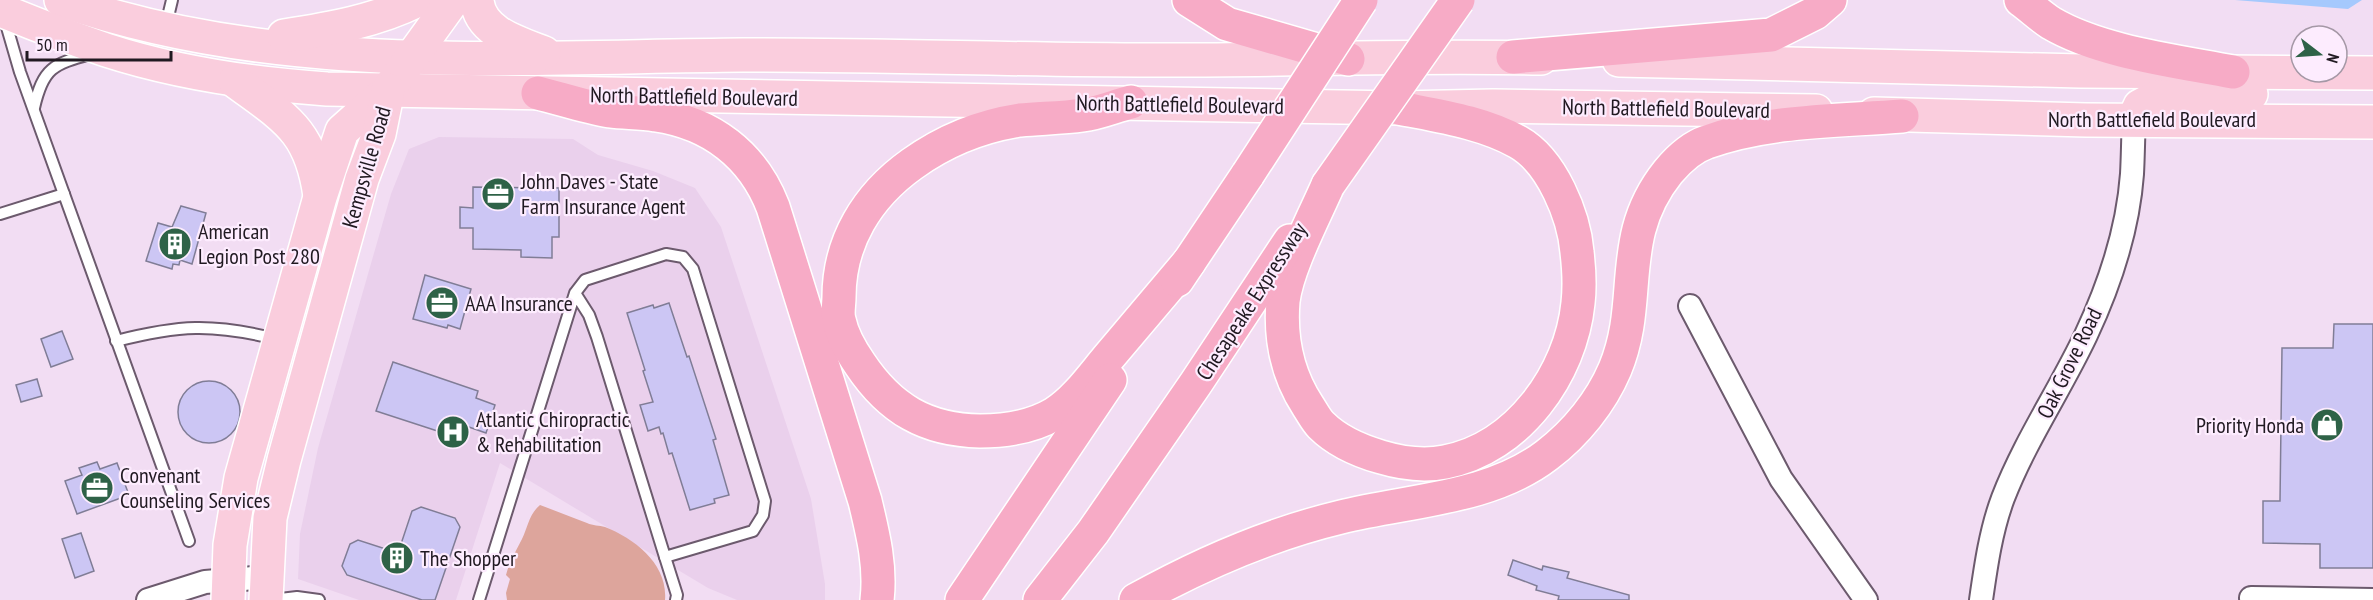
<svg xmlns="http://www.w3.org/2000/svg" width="2373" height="600" viewBox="0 0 2373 600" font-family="'PT Sans Narrow',sans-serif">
  <rect width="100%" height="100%" fill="#f2ddf3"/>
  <!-- built -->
  <path fill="#ead0ec" d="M439 137 573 139 598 155 653 171 695 188 721 227 811 499 825 584V600H737L708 588 500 463 456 600H359L298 579 300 534 318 448 391 194 409 149Z"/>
  <!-- green -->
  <path fill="#dda59c" d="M540 505C556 511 571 517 587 523 593 526 599 525 605 527 635 539 668 564 665 600H507L506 593 510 579 506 575C509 562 516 551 522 539 528 527 529 514 540 505Z"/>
  <!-- water -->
  <path fill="#a5c9fd" d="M2235 0H2362L2348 9Z"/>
  <!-- building -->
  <g fill="#ccc6f4" stroke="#807d96" stroke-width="1.5">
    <path d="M473 187 559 188V237H552V258L521 257V250L473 249V228H460V207L473 208Z"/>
    <path d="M181 206 206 213 192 264 180 260 179 265 173 264 172 269 146 261 158 223 172 227Z"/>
    <path d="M425 275 471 289 460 329 448 325 447 328 413 319Z"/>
    <path d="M669 303 687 357 689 356 716 439 713 440 729 495 714 499 715 503 690 510 672 453 669 454 663 433 661 434 659 427 648 431 640 405 653 402 643 371 645 370 627 313 653 305 654 308Z"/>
    <path d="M2334 324H2373V568H2320V544L2263 543V501H2280L2282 348H2333Z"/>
    <path d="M62 331 73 359 51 367 41 339Z"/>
    <path d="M393 362 478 391 476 398 495 405 486 433 466 426 462 439 376 411Z"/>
    <path d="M37 379 42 396 21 402 16 385Z"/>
    <circle cx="209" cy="412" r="31"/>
    <path d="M97 462 100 469 117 463 129 495 77 514 65 481 82 475 79 468Z"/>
    <path d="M421 507 455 518 460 527 435 600H422L347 575 342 566 350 544 358 540 398 553 412 511Z"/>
    <path d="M81 533 94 571 75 578 62 539Z"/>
    <path d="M1513 560 1542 570 1543 566 1569 572 1567 578 1629 595V600H1558L1559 596 1536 590 1537 586 1508 575Z"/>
  </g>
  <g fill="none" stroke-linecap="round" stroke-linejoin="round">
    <!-- service casing -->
    <g stroke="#6c5a6d" stroke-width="14">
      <g id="service">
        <path d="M4 17 20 72 189 541"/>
        <path d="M166 25 172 0"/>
        <path d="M34 108C43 68 53 64 91 54"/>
        <path d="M0 214 64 194"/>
        <path d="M116 341C179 325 212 323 276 339"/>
        <path d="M665 557 677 595 676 600"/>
        <path d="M272 600 297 597 319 600"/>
        <path d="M479 600 575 293 585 280 666 254 683 257 693 269 765 501 763 515 753 531 665 557 597 337 589 315 575 293"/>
      </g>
    </g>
    <!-- minor casing -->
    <g stroke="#6c5a6d" stroke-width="26">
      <g id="minor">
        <path d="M1690 306 1781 479 1866 600"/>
        <path d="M2251 598 2373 600"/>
        <path d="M148 600 205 582 267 577"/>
        <path d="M1981 600C1986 565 1991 530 2003 498 2025 441 2060 390 2086 335 2109 286 2128 229 2132 174 2133 156 2133 137 2134 119"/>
      </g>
    </g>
    <!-- primary casing -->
    <g stroke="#fff" stroke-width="36">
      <g id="primary">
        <path d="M61 0C279 76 515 57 742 55 886 54 1031 61 1175 60 1297 60 1419 55 1541 58"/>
        <path d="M477 0C479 32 518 43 544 53"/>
        <path d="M0 7 3 11C37 25 71 38 106 50 177 73 252 84 327 89L1399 108 1493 106 1816 111"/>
        <path d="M284 36C330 29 376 21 418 0"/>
        <path d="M1619 60 2080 71 2373 73"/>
        <path d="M235 81C285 118 311 130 320 196"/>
        <path d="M1874 114 2086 120 2373 122"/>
        <path d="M2134 119 2140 106 2157 97 2251 94"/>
        <path d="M228 600 230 545 241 478 320 197 342 131 388 90 453 0"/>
        <path d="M266 600 270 518 284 460 362 179 379 134 388 90"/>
      </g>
    </g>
    <!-- motorway casing -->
    <g stroke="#fff" stroke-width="36">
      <g id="motorway">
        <path d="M1189 0 1227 24 1348 59"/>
        <path d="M2021 0C2031 7 2040 16 2051 23 2100 52 2176 61 2233 72"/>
        <path d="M1513 57 1771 35 1815 13 1830 0"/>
        <path d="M538 93C562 99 586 107 610 111 625 113 641 112 656 115 711 123 753 155 773 207L865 501C873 534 881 566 877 600"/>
        <path d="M1131 102C1115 106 1099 113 1083 115 1062 118 1041 118 1020 120 981 126 944 141 912 164 867 196 839 242 839 297 839 304 837 313 839 320 842 335 851 351 860 364 890 409 926 430 980 431 1005 431 1032 427 1054 414 1075 401 1092 377 1107 359 1135 326 1162 294 1189 262"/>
        <path d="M1328 185C1314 217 1287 268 1283 301 1280 338 1287 374 1308 406 1312 412 1316 420 1321 425 1337 441 1360 451 1381 457 1401 463 1424 466 1445 462 1518 448 1571 374 1578 303 1580 286 1579 269 1577 252 1574 216 1552 161 1518 142 1482 122 1439 116 1399 108"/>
        <path d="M1177 280 1248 174"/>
        <path d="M962 600 1110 380"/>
        <path d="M1040 600 1093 532 1196 383 1290 241"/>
        <path d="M1136 600C1201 564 1270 534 1341 517 1409 500 1490 499 1547 455 1576 433 1601 402 1615 369 1644 300 1615 238 1668 172 1678 160 1692 147 1707 142 1768 120 1838 121 1902 116"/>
      </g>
    </g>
    <!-- service -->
    <use href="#service" stroke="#fff" stroke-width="10"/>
    <!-- minor -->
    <use href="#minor" stroke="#fff" stroke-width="22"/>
    <!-- primary -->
    <use href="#primary" stroke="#facddd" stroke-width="33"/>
    <!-- motorway -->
    <use href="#motorway" stroke="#f7abc6" stroke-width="33"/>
    <!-- motorway-bridge casing -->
    <g stroke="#fff" stroke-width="36" stroke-linecap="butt">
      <g id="motorway-bridge">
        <path d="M1248 174 1361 0"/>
        <path d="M1328 185 1458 0"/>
      </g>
    </g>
    <!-- motorway-bridge -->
    <use href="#motorway-bridge" stroke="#f7abc6" stroke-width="33"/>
  </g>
  <!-- icons -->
  <defs>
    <g id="office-disc" transform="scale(1.725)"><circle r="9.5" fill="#2e6247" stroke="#fdecfe"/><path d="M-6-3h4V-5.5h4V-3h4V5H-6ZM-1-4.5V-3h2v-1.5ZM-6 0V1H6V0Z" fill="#fff"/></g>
    <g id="building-disc" transform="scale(1.725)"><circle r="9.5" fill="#2e6247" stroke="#fdecfe"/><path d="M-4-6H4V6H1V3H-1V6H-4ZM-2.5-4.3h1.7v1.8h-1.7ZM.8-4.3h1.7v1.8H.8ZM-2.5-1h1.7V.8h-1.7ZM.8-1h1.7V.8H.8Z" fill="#fff"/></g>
    <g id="shop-disc" transform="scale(1.725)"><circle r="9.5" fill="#2e6247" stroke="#fdecfe"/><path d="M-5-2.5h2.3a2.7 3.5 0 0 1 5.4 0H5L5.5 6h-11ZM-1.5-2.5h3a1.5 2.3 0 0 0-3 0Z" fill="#fff"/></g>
    <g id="hospital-disc" transform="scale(1.725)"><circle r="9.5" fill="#2e6247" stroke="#fdecfe"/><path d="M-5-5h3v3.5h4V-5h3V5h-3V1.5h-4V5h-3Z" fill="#fff"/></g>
  </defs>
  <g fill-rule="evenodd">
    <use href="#office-disc" x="498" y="194"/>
    <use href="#building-disc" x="175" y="244"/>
    <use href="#office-disc" x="442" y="303"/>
    <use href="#shop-disc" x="2327" y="425"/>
    <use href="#hospital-disc" x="453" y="432"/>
    <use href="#office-disc" x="97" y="488"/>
    <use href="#building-disc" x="397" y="558"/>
  </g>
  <g text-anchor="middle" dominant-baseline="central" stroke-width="4.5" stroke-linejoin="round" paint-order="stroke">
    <!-- street labels -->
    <g font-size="22" fill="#201921" stroke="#fdecfe">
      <text transform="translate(694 96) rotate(1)">North Battlefield Boulevard</text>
      <text transform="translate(1180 104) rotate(1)">North Battlefield Boulevard</text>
      <text transform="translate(1666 108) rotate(1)">North Battlefield Boulevard</text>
      <text x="2152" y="119">North Battlefield Boulevard</text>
      <text transform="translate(366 167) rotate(-74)">Kempsville Road</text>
      <text transform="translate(1251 301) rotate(-57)">Chesapeake Expressway</text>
      <text transform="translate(2069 363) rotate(-64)">Oak Grove Road</text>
    </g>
    <!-- poi labels -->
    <g font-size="22" fill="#201921" stroke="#fdecfe" text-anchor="start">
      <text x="521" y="181">John Daves - State<tspan x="521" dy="25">Farm Insurance Agent</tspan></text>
      <text x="198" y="231">American<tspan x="198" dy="25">Legion Post 280</tspan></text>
      <text x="465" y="303">AAA Insurance</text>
      <text x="476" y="419">Atlantic Chiropractic<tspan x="476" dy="25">&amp; Rehabilitation</tspan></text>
      <text x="2304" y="425" text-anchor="end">Priority Honda</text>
      <text x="120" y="475">Convenant<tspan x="120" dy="25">Counseling Services</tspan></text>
      <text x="420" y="558">The Shopper</text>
    </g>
  </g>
  <!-- north arrow -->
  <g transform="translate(2319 54) rotate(107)"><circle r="28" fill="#fdecfe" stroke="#a598a6" stroke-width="1.5"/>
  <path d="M0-4.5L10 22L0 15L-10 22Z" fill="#2e6247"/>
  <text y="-9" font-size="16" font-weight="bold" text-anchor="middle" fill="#201921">N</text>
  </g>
  <!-- scale -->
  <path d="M27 51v9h144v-9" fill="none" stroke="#201921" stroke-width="3"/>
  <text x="36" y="51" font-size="18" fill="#201921" stroke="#fdecfe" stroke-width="4.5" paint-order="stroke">50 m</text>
</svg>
